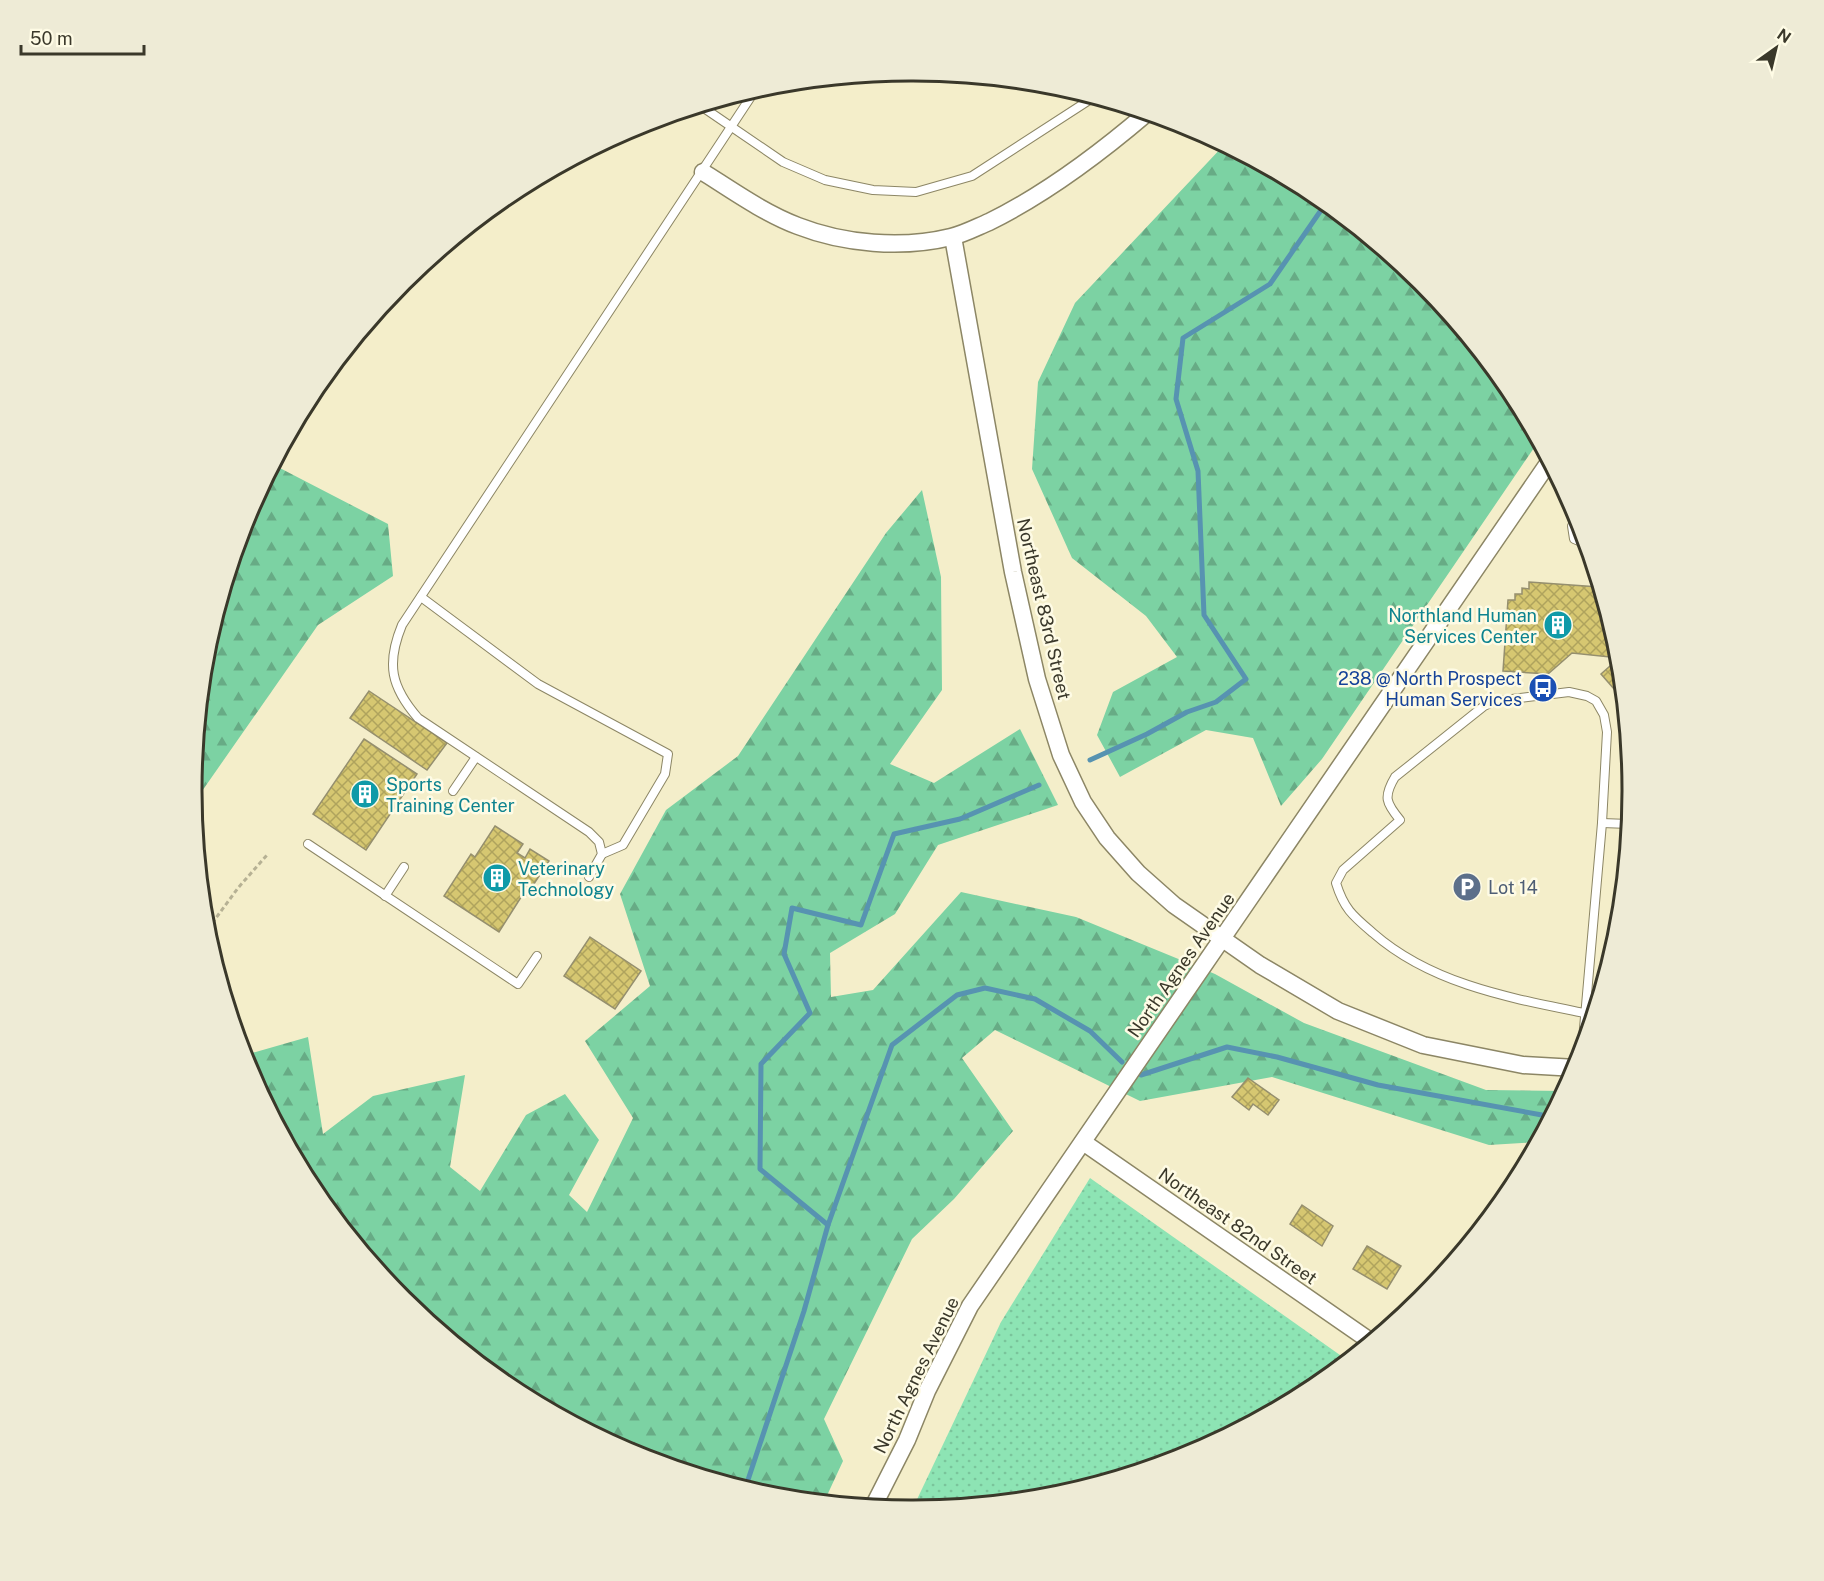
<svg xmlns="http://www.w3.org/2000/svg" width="1824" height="1581" viewBox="0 0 1824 1581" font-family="'Public Sans',sans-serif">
  <defs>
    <pattern id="grass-dots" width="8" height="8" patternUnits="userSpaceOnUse" patternTransform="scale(1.5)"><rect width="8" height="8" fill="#8de4b4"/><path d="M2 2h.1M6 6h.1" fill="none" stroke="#7ac49b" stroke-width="1.8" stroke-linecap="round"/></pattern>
    <pattern id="forest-firs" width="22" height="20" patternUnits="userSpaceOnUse" patternTransform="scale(1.5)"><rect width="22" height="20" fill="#7cd2a3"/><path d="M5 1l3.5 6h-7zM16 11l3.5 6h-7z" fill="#67ab85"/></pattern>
    <pattern id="building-cross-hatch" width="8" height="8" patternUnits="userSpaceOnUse" patternTransform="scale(1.5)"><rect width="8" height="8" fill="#d6c771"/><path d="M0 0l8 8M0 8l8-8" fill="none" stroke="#afa35d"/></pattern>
  </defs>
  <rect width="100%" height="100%" fill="#f4eeca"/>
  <!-- grass -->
  <path fill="url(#grass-dots)" d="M1090 1178 1347 1360 1312 1389 1187 1456 1052 1497 912 1510 1001 1322Z"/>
  <!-- forest -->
  <g fill="url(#forest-firs)">
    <path d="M1224 145 1312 192 1421 282 1511 391 1538 442 1322 759 1281 806 1253 738 1206 730 1120 777 1097 735 1113 692 1177 657 1146 616 1072 558 1032 469 1038 382 1075 303Z"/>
    <path d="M274 465 388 524 393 576 318 625 193 804 192 790 206 650 247 515Z"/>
    <path d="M922 490 941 577 942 690 890 764 934 783 1020 729 1058 805 938 845 895 914 830 953 831 997 873 990 961 892 1076 917 1215 974 1304 1023 1486 1090 1564 1091 1536 1142 1489 1145 1272 1077 1140 1101 995 1030 962 1058 1013 1131 954 1199 912 1239 824 1419 843 1461 824 1502 771 1497 636 1456 512 1389 403 1299 313 1190 247 1066 242 1049 252 1053 308 1037 323 1134 373 1096 465 1075 450 1167 480 1191 526 1115 565 1094 599 1140 569 1195 587 1212 633 1118 585 1041 650 986 620 894 666 810 738 756 886 533Z"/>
  </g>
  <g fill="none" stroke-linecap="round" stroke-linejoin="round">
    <!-- stream -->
    <g stroke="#5793b1" stroke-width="5">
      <path d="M1090 760 1147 734 1187 712 1216 702 1246 679 1204 615 1198 471 1176 399 1183 338 1270 284 1326 203"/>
      <path d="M1141 1075 1227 1047 1277 1057 1378 1085 1542 1115"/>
      <path d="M828 1225 892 1045 957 995 985 988 1035 999 1090 1031 1122 1062"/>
      <path d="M745 1489 804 1311 828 1225 760 1169 761 1064 810 1013 784 954 792 908 861 925 894 834 960 819 1039 785"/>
    </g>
  </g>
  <!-- building -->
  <g fill="url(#building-cross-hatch)" stroke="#958f6e" stroke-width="1.5">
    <path d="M1529 582 1599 587 1619 658 1572 653 1548 674 1503 671 1508 600H1515V594H1522V588L1529 589Z"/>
    <path d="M1619 658 1621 683 1614 689 1601 674Z"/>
    <path d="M369 691 447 743 427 770 350 718Z"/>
    <path d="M364 739 417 774 366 850 313 814Z"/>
    <path d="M495 826 523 844 517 853 525 858 530 849 549 861 526 896 523 894 499 932 444 896 471 854 475 857Z"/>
    <path d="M590 937 641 971 615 1009 564 976Z"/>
    <path d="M1248 1078 1279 1100 1268 1115 1253 1104 1249 1110 1232 1097Z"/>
    <path d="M1302 1205 1333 1226 1322 1246 1290 1224Z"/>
    <path d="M1367 1246 1401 1266 1387 1289 1353 1269Z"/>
  </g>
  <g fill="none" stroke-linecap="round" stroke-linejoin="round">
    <!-- lane casing -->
    <g stroke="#8c8665" stroke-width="10">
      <g id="lane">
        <path d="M701 106 783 162 825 180 873 190 916 192 972 176 1094 97"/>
        <path d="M1578 518 1572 526 1574 539 1586 544"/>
        <path d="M421 597 538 684 668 754 665 774 623 845 602 854"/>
        <path d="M453 791 476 757"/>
        <path d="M1602 823 1629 824"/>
        <path d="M308 844 518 984 537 956"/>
        <path d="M589 877 602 854 599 842 589 832 418 718C391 687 386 664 402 625L756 89"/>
        <path d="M385 896 404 867"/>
        <path d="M1582 1051 1602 823 1607 732 1604 715 1596 701 1587 696 1569 692 1496 701 1484 706 1395 777C1383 797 1386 803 1400 820L1343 870 1336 883C1344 909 1353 916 1373 933 1431 984 1510 998 1584 1013"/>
      </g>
    </g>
    <!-- street casing -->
    <g stroke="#8c8665" stroke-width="19">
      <g id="street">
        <path d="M703 172C733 191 764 213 798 226 844 244 902 249 951 237 964 234 977 227 989 222 1046 194 1099 154 1147 113"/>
        <path d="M953 237 1013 572 1037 679 1061 755 1083 802 1107 838 1138 873 1174 905 1260 965 1338 1011 1423 1045 1523 1065 1576 1068"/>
        <path d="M1083 1142 1370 1341"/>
        <path d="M873 1507 907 1440 927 1391 970 1306 1549 462"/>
      </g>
    </g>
    <!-- path -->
    <path stroke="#b6b194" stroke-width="3" stroke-dasharray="4.5 3" stroke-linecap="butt" d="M205 926 213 922 238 888 267 855"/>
    <!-- lane -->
    <use href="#lane" stroke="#fff" stroke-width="8"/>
    <!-- street -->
    <use href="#street" stroke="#fff" stroke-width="16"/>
  </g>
  <!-- icons -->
  <defs>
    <g id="building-disc" transform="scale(1.5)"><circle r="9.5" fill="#0f9aa8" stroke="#fefbe5"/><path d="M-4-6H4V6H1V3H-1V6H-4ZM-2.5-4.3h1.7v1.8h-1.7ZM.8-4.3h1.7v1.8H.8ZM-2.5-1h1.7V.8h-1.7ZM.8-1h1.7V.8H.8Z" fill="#fff"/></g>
    <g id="bus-disc" transform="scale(1.5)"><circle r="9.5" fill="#1a4fb4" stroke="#fefbe5"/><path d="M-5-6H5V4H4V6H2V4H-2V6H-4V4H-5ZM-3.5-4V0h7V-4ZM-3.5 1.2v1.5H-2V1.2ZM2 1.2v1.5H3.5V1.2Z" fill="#fff"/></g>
    <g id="parking-disc" transform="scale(1.5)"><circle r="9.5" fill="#5c6f8a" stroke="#fefbe5"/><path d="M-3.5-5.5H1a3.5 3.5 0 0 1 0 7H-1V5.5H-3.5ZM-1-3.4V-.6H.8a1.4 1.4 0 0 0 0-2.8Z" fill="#fff"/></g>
  </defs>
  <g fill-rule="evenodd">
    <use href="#building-disc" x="1558" y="625"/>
    <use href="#bus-disc" x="1543" y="688"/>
    <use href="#building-disc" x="365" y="794"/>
    <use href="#building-disc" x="497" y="878"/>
    <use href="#parking-disc" x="1467" y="887"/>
  </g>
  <g text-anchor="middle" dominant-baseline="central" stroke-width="5" stroke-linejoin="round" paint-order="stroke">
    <!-- street labels -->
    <g font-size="18" fill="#3a382a" stroke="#fefbe5">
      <text transform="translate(1044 609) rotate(77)">Northeast 83rd Street</text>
      <text transform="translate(1181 965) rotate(-55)">North Agnes Avenue</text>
      <text transform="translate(1238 1226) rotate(35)">Northeast 82nd Street</text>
      <text transform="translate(916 1375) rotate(-64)">North Agnes Avenue</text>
    </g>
    <!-- culture labels -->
    <g font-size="18" fill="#0d838f" stroke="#fefbe5" text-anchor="start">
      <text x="1537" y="615" text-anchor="end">Northland Human<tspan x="1537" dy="21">Services Center</tspan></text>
      <text x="386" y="784">Sports<tspan x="386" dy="21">Training Center</tspan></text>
      <text x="518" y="868">Veterinary<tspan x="518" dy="21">Technology</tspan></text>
    </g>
    <!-- transit labels -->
    <g font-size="18" fill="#164399" stroke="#fefbe5" text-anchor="end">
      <text x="1522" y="678">238 @ North Prospect<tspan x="1522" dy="21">Human Services</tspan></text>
    </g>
    <!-- service labels -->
    <g font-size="18" fill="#4e5e75" stroke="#fefbe5" text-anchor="start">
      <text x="1488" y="887">Lot 14</text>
    </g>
  </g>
  <!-- crop -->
  <path d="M0 0H1824V1581H0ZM911 81H913A709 709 0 0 1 1622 790V791A709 709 0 0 1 913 1500H911A709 709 0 0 1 202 791V790A709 709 0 0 1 911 81Z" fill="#eeebd6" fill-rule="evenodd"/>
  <path fill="none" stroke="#3a382a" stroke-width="3" d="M911 81H913A709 709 0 0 1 1622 790V791A709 709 0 0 1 913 1500H911A709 709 0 0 1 202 791V790A709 709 0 0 1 911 81Z"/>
  <!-- north arrow -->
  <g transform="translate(1776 48) rotate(34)" stroke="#fefbe5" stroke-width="4.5" paint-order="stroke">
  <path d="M0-4.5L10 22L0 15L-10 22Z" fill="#3a382a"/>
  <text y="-9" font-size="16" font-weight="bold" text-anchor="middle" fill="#3a382a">N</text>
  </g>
  <!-- scale -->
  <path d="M21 45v9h123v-9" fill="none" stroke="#3a382a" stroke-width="3"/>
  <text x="30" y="45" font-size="18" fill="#3a382a" stroke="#fefbe5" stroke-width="4.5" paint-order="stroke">50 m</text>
</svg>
